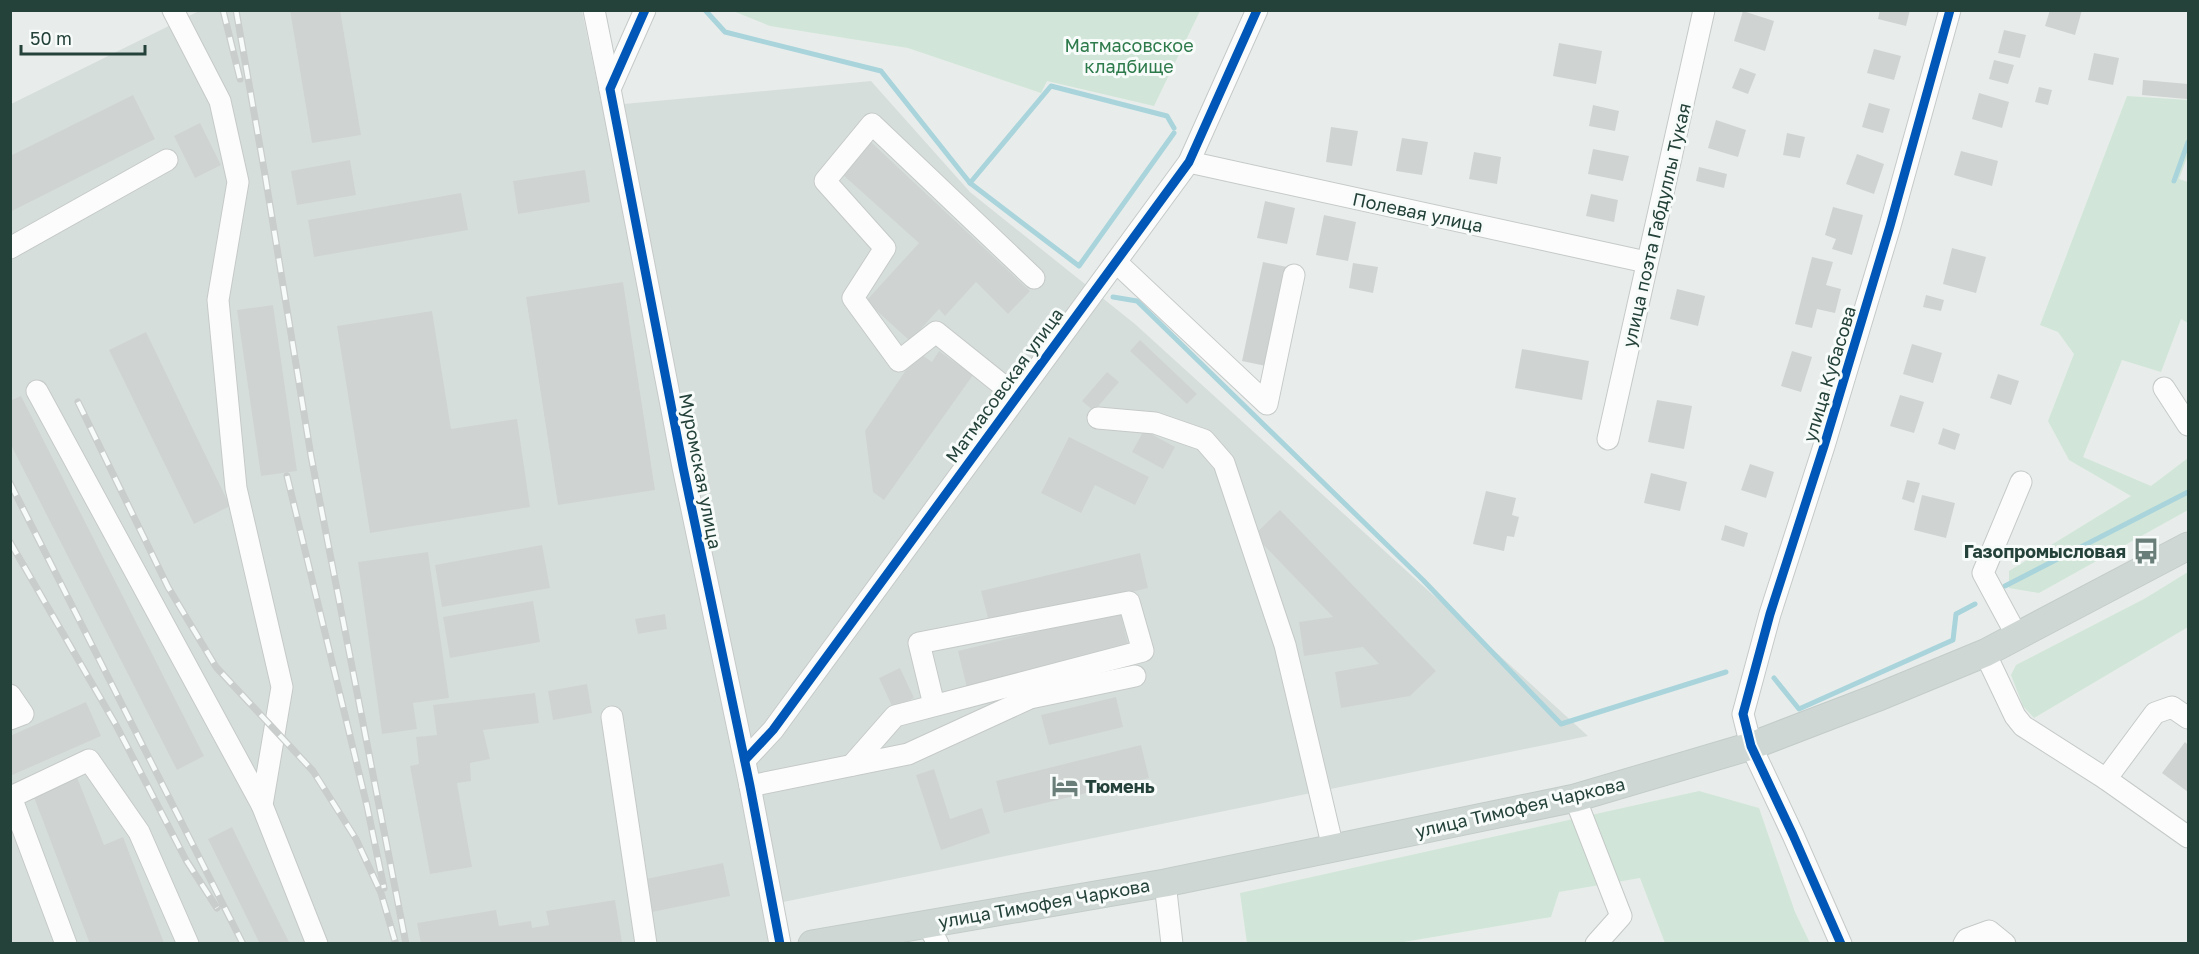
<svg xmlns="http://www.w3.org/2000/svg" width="2199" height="954" viewBox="0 0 2199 954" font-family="'Golos Text',sans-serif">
  <rect width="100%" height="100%" fill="#e8edeb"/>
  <!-- built -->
  <path fill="#d6dedb" d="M199 11H582L602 106 871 81 970 192 1135 324 1588 736 769 905 775 943 11 944V104Z"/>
  <!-- green -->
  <g fill="#d1e6d8">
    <path d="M733 11H1200L1154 106 1047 81 1041 93 908 48 770 26Z"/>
    <path d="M2127 96 2188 100V155L2179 179 2188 182V323L2181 319 2161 372 2122 360 2083 457 2151 486 2188 458V510L2039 593 2009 588V571L2131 496 2069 460 2048 421 2074 354 2058 332 2040 325Z"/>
    <path d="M2188 572V627L2034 718 2023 706 2011 675 2016 665 2144 599Z"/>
    <path d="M1699 791 1759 808 1795 912 1810 943H1665L1640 878 1559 892 1551 917 1392 944 1247 943 1240 893Z"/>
  </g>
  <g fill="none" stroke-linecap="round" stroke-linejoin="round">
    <!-- stream -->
    <g stroke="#a9d4db" stroke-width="5">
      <path d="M705 10 725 32 881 71 970 183 1079 266 1174 133"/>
      <path d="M2174 181 2188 142"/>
      <path d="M970 183 1051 86 1167 116 1174 128"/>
      <path d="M1113 297 1137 301 1423 580 1561 724 1726 672"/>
      <path d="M2005 586 2188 492"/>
      <path d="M1774 678 1799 709 1953 640 1956 614 1975 604"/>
    </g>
  </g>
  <!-- building -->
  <g fill="#cfd4d2">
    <path d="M290 10H340L361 135 312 143Z"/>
    <path d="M1880 10H1910L1906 26 1878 19Z"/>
    <path d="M2050 10H2082L2075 35 2045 26Z"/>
    <path d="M1743 11 1774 21 1765 51 1734 41Z"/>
    <path d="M2004 30 2026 35 2020 58 1998 53Z"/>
    <path d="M1559 43 1602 51 1596 84 1553 76Z"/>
    <path d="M1874 49 1901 56 1894 80 1867 73Z"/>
    <path d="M2094 53 2119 58 2113 85 2088 80Z"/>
    <path d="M1994 60 2014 65 2008 84 1989 79Z"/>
    <path d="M1740 68 1756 74 1748 94 1732 88Z"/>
    <path d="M2143 80 2188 84 2187 99 2142 95Z"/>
    <path d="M2039 87 2052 90 2048 105 2035 102Z"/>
    <path d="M1979 93 2009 102 2002 128 1972 119Z"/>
    <path d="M133 95 155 139 10 212V156Z"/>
    <path d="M1869 103 1890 109 1883 133 1862 127Z"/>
    <path d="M1593 105 1619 111 1615 131 1589 126Z"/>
    <path d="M1716 120 1746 130 1738 157 1708 148Z"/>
    <path d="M200 123 221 165 195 178 174 136Z"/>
    <path d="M1331 127 1358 131 1352 166 1326 162Z"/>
    <path d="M1787 133 1805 137 1800 158 1783 155Z"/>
    <path d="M1402 138 1428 142 1422 175 1396 171Z"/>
    <path d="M871 142 1030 291 1008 314 976 282 945 316 939 309 910 341 866 301 919 243 842 174Z"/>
    <path d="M1593 149 1629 156 1623 181 1588 174Z"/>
    <path d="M1961 151 1998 161 1992 186 1954 175Z"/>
    <path d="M1474 152 1501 157 1497 184 1469 179Z"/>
    <path d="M1857 154 1884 164 1874 194 1846 184Z"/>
    <path d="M350 160 356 195 297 205 291 171Z"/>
    <path d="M1699 167 1727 174 1724 188 1696 181Z"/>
    <path d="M585 170 590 202 518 214 513 181Z"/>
    <path d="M461 193 468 230 314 257 308 220Z"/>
    <path d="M1591 194 1618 200 1614 222 1586 216Z"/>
    <path d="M1265 201 1295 208 1287 244 1257 238Z"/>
    <path d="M1833 207 1863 215 1852 255 1832 249 1836 239 1825 235Z"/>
    <path d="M1324 215 1356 222 1348 261 1316 255Z"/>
    <path d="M1952 248 1986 257 1976 293 1943 284Z"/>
    <path d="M1812 257 1833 262 1826 285 1841 289 1835 313 1817 309 1812 328 1795 324Z"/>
    <path d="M1263 262 1287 267 1266 366 1242 361Z"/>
    <path d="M1353 263 1378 267 1373 293 1349 288Z"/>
    <path d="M623 282 655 490 558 505 526 297Z"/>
    <path d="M1677 289 1705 296 1698 326 1670 319Z"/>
    <path d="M1926 295 1944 300 1941 311 1923 307Z"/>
    <path d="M273 305 297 471 261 476 237 310Z"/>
    <path d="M432 311 451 429 517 419 530 507 370 533 337 326Z"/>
    <path d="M146 332 230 506 194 524 109 350Z"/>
    <path d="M1140 340 1197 394 1187 404 1130 351Z"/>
    <path d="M1912 344 1942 353 1933 383 1903 374Z"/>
    <path d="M1522 349 1589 361 1582 400 1515 388Z"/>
    <path d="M939 351 973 375 884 500 873 492 865 431 918 352 932 362Z"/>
    <path d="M1792 351 1812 357 1801 392 1781 386Z"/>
    <path d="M1107 372 1119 382 1094 411 1082 401Z"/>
    <path d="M1998 374 2019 381 2011 405 1990 398Z"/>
    <path d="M1900 395 1924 402 1914 433 1890 426Z"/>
    <path d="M21 396 204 756 177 770 10 443V401Z"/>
    <path d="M1657 400 1692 406 1684 449 1648 442Z"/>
    <path d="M1943 428 1960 434 1955 450 1938 444Z"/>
    <path d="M1144 430 1175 447 1163 469 1132 452Z"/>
    <path d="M1069 437 1149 477 1135 505 1095 485 1081 513 1041 493Z"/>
    <path d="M1750 464 1774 472 1766 498 1741 490Z"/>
    <path d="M1651 473 1687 482 1680 511 1644 503Z"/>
    <path d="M1907 480 1920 483 1914 503 1902 499Z"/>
    <path d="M1486 491 1516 498 1512 515 1519 517 1514 537 1507 536 1504 551 1473 544Z"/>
    <path d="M1922 495 1955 503 1946 538 1914 530Z"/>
    <path d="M1280 510 1436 671 1410 696 1341 708 1335 672 1379 664 1363 647 1304 656 1299 622 1333 617 1254 535Z"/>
    <path d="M1725 525 1748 533 1744 547 1721 540Z"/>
    <path d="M542 545 550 588 442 607 435 565Z"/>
    <path d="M428 552 449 698 413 703 417 729 382 734 358 562Z"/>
    <path d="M1140 553 1148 588 990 626 981 591Z"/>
    <path d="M533 601 540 642 450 658 443 617Z"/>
    <path d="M1120 611 1129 648 967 688 958 651Z"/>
    <path d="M665 614 667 629 638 634 635 619Z"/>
    <path d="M900 668 914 698 893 708 879 678Z"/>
    <path d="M587 684 592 713 553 720 548 691Z"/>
    <path d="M535 693 539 723 483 730 490 759 470 763 471 781 457 783 472 867 430 874 410 766 419 764 416 737 437 735 433 705Z"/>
    <path d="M1116 697 1123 727 1049 745 1041 715Z"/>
    <path d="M86 702 101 736 10 776V736Z"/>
    <path d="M2185 742 2188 745V792L2162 773Z"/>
    <path d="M1141 745 1149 778 1004 813 996 781Z"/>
    <path d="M934 769 950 819 982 808 990 833 941 850 916 775Z"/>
    <path d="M76 775 104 845 123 837 164 943 90 944 32 792Z"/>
    <path d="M232 827 290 944H260L208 839Z"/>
    <path d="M723 863 730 896 647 913 641 880Z"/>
    <path d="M615 900 622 942 421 944 417 923 496 910 499 926 531 921 532 928 549 925 546 911Z"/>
  </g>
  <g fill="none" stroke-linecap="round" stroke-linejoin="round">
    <!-- minor casing -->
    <g stroke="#c5cac8" stroke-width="23">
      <g id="minor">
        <path d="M173 10 220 101 238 182 218 300 236 488 282 687 262 805 317 944"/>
        <path d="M594 10 610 89"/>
        <path d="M645 10 610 89 683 467 750 786 780 944"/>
        <path d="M1189 162 1646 262"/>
        <path d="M10 248 167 160"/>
        <path d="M1116 262 1267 404 1294 275"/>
        <path d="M2164 388 2188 425"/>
        <path d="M37 391 262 805"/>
        <path d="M1016 396 936 332 899 361 853 298 885 248 825 181 872 124 1034 278"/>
        <path d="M1098 418 1155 423 1204 440 1224 463 1285 645 1333 848"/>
        <path d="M1608 439 1704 10"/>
        <path d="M2017 636 1983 573 2021 482"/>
        <path d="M1985 653 2015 716 2023 726 2106 779 2188 837"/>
        <path d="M10 695 23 714 10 719"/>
        <path d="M612 717 646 944"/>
        <path d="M745 760 773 730 1189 162 1257 10"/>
        <path d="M852 765 895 716 1143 651 1129 602 919 643 934 705"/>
        <path d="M2106 779 2155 713 2172 707 2188 718"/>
        <path d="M750 786 908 754 1030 698 1135 676"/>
        <path d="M1575 798 1621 916 1596 944"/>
        <path d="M1165 883 1172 944"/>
        <path d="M927 923 938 944"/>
        <path d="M66 944 11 797 89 760 139 832 188 944"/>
        <path d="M1841 944 1793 835 1751 746 1743 714 1770 614 1824 446 1890 226 1950 10"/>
        <path d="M1964 944 1967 939 1989 931 2005 944"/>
      </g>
    </g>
    <!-- major casing -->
    <g stroke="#c3ccc9" stroke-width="29">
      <path id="major" d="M812 944 1165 883 1575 798 1751 746 1876 698 1985 653 2188 546"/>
    </g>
    <!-- minor -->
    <use href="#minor" stroke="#fcfcfc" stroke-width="21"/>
    <!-- major -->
    <use href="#major" stroke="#cfd7d5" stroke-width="27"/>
    <!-- rail casing -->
    <g stroke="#c9cdcc" stroke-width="7">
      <g id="rail">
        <path d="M223 10 240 79"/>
        <path d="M236 10 265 175 311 456 406 944"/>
        <path d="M78 402 168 587 216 667 313 771 356 839 381 893 395 941"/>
        <path d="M287 476 367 806 384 888"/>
        <path d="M10 483 243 944"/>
        <path d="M10 542 116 725 186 860 217 908"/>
      </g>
    </g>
    <!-- rail -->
    <use href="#rail" stroke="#f7fbf9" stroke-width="4.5" stroke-dasharray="14" stroke-linecap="butt"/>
    <!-- cycleway casing -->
    <g stroke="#f7fbf9" stroke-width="13">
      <g id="cycleway">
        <path d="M645 10 610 89 683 467 750 786 780 944"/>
        <path d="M745 760 773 730 1189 162 1257 10"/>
        <path d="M1841 944 1793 835 1751 746 1743 714 1770 614 1824 446 1890 226 1950 10"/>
      </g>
    </g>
    <!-- cycleway -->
    <use href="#cycleway" stroke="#0057b8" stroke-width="9"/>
  </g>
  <!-- icons -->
  <defs>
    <g id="bus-bare" transform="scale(2.07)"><path d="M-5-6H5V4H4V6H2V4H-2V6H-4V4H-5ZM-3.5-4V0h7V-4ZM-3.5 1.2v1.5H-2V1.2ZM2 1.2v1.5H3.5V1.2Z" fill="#697e78" stroke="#f7fbf9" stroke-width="2.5" paint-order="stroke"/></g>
    <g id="hotel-bare" transform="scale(2.07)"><path d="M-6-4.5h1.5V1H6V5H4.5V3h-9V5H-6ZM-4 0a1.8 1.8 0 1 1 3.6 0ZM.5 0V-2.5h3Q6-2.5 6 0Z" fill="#697e78" stroke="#f7fbf9" stroke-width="2.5" paint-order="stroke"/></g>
  </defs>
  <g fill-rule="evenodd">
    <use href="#bus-bare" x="2146" y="551"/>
    <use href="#hotel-bare" x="1065" y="786"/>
  </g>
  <g text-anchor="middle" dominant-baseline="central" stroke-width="6" stroke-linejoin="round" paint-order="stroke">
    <!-- park labels -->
    <g font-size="18" fill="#2d7a4b" stroke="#f7fbf9">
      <text x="1129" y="45">Матмасовское<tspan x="1129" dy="21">кладбище</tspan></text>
    </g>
    <!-- street labels -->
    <g font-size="18" fill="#24423a" stroke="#f7fbf9">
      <text transform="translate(1418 212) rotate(12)">Полевая улица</text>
      <text transform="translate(1656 225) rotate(-77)">улица поэта Габдуллы Тукая</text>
      <text transform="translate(1829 374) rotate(-73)">улица Кубасова</text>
      <text transform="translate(1004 385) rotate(-54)">Матмасовская улица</text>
      <text transform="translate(701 471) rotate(79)">Муромская улица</text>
      <text transform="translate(1520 807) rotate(-13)">улица Тимофея Чаркова</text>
      <text transform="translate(1044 903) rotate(-10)">улица Тимофея Чаркова</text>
    </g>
    <!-- poi labels -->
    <g font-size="18" font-weight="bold" fill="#24423a" stroke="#f7fbf9" text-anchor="end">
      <text x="2126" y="551">Газопромысловая</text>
      <text x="1085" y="786" text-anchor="start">Тюмень</text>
    </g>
  </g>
  <!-- border -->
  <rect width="2199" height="954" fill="none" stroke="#24423a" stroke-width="24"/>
  <!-- scale -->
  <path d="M21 45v9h124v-9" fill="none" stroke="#24423a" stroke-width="3"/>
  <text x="30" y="45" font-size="18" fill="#24423a" stroke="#f7fbf9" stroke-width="4.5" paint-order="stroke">50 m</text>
</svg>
